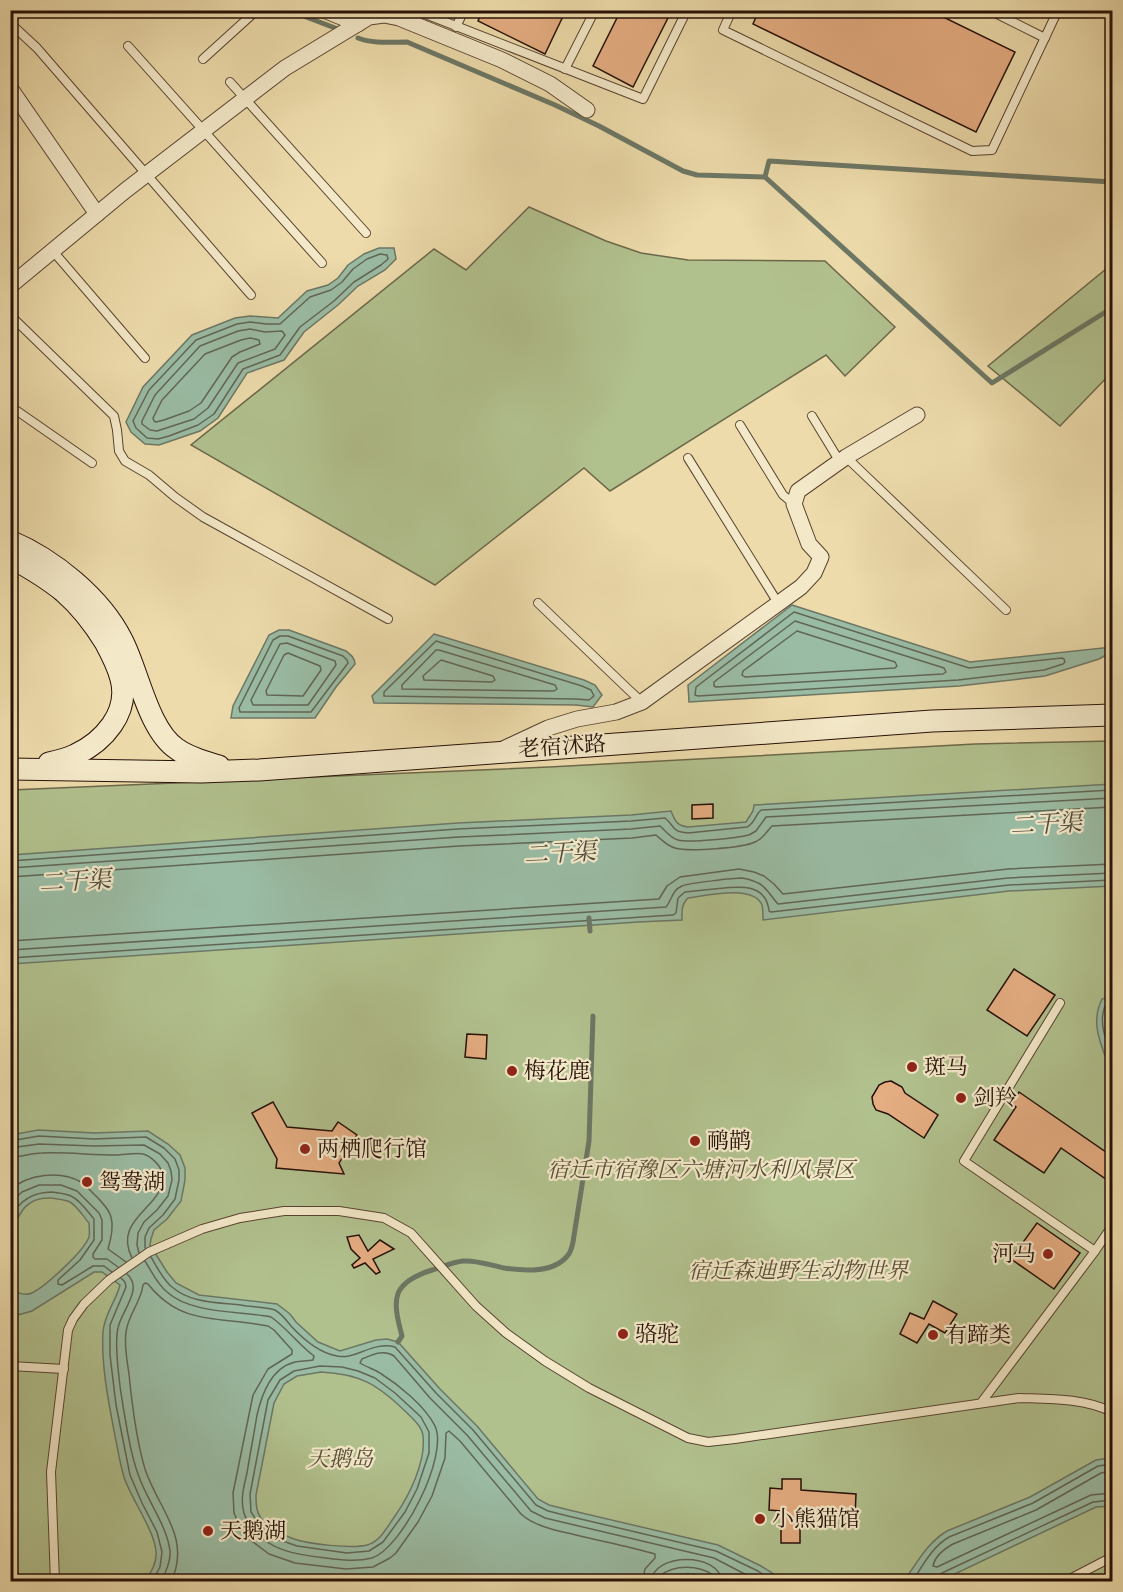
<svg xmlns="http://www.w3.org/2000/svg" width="1123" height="1592" viewBox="0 0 1123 1592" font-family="'IM FELL DW Pica','Noto Serif SC',serif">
  <rect width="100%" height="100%" fill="#eddbab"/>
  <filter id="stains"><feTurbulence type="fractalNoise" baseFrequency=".00333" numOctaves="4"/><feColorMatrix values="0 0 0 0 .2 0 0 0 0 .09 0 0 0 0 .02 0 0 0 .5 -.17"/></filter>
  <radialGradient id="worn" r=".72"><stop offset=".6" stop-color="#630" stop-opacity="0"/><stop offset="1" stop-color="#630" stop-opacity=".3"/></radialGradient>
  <!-- green -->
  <g fill="#b1c18e" stroke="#6c684a" stroke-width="1.5">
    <path d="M529 207 606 241 641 253 688 260 825 261 895 327 845 376 826 355 610 491 584 468 435 585 191 445 434 249 466 270Z"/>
    <path d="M1112 264V372L1060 426 988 366Z"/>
    <path d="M1112 741V1581H11V790L549 767 975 744Z"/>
  </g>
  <!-- water -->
  <g fill="#9abca4" stroke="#6c7765" stroke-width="1.5" fill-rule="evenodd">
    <path d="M379 248H394L396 259 385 270 358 286 338 305 304 332 284 360 247 373 218 418 200 431 159 445 145 444 131 432 126 422 143 387 192 335 235 318 250 316 278 318 307 291 328 285 338 278 348 265 364 254Z"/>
    <path d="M792 605 970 662 1112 647V652L1099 659 1045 676 959 686 689 702 688 685Z"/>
    <path d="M279 630H289L346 651C351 655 355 658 355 664L336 687 315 718H231L233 706 269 635Z"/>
    <path d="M434 634 584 680 595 685 602 695 593 707 576 705 374 703 372 696Z"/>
    <path d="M1112 784V886L1009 891 763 920C763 915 763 909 762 905 753 884 705 896 688 898 681 904 682 912 682 920L638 922 11 964V855L458 823 631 815 671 811C675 821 677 826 688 827L746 822 753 811 754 805Z"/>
    <path d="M1108 997 1112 998V1070L1110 1069C1101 1045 1090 1023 1102 999Z"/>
    <path d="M38 1130 94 1133 148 1131 168 1144 180 1155 185 1168V1180L181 1201 167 1219 154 1230 151 1239 150 1245 167 1272 176 1283 199 1295 277 1304 290 1314 296 1322 318 1342 340 1351 376 1340 387 1339 398 1342 440 1389 477 1426 538 1499 549 1505 569 1510 718 1545 761 1566 785 1581H712C696 1571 677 1571 661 1582L145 1581C151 1573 157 1563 156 1552 155 1531 131 1499 124 1477 120 1464 118 1450 115 1436 109 1404 101 1366 103 1332 104 1315 116 1301 120 1285L102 1272H94L32 1311 11 1317V1289C16 1293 26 1296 32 1293 46 1286 84 1251 89 1237 90 1233 89 1227 89 1223 83 1216 77 1206 70 1202 64 1199 57 1199 51 1198 26 1197 20 1212 11 1232V1135ZM321 1372C360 1374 377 1384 405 1411 412 1418 422 1426 423 1436 426 1462 409 1496 395 1516 387 1527 380 1542 367 1545 351 1549 309 1544 294 1539 280 1534 260 1525 257 1509 256 1505 256 1500 256 1495L274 1403 284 1384 297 1376Z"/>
    <path d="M1110 1458H1112V1506L1096 1507 944 1579 942 1581H904C917 1563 927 1543 947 1531L1030 1497 1096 1460Z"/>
  </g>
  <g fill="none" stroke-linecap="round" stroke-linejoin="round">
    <!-- shore -->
    <g stroke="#606656" stroke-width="1.5">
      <path d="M380 254 387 255 388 259 381 265 354 282 334 301 300 327 280 355 243 369 214 414 198 425 169 436 158 439 147 438 136 428 133 421 149 390 196 340 237 324 250 322 266 324H280L310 297 331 290 342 282 353 269 367 259Z"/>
      <path d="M250 329 265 332 282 331 285 335 275 349 238 363 208 408 194 419 157 431 150 430 142 424V421L155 395 200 346 238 331Z"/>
      <path d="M250 338 259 340 260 344 240 352 232 357 201 403 189 411 164 420 156 422 154 421 153 418 162 400 205 354 241 340Z"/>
      <path d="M794 612 969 668 1062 658 1064 659 1065 662 1063 664 1044 670 958 680 698 696 695 695 696 687Z"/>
      <path d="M795 621 944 668 946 672 943 674 716 687 714 686V682Z"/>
      <path d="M797 631 895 662 897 666 895 668 745 677 742 675 743 671Z"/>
      <path d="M280 636H288L343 656 347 660 348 663 311 712H240L239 708 273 640Z"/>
      <path d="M436 641 582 686 591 690 594 696 589 700 576 699 384 696V692Z"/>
      <path d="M280 644 287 643 335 661 336 665 308 705H253L251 700Z"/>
      <path d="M436 650H439L555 685 557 689 554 691 402 689V685Z"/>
      <path d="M288 653 320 666 321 670 303 696 267 695 266 691 284 655Z"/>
      <path d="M441 660 493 676 495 680 492 682 424 680 423 676Z"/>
      <path d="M10 861 458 829 631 821 665 818C675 826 671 832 688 833L747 827C755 823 755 815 761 810L1112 790"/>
      <path d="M10 868 459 837 631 829 660 826C666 831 670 838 678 840 690 843 737 838 749 835L756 831 766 817 1112 798"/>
      <path d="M10 877 459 846 632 838 656 835C662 840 667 846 675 848 688 852 743 848 755 842 763 839 767 831 772 826L1112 807"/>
      <path d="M10 941 659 899 667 886 680 877 739 869 754 872 764 876 774 884 783 894 1008 869 1112 864"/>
      <path d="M10 950 666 907C672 900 672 890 682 886 688 883 735 878 742 878 748 879 755 881 760 884 768 889 772 898 778 904L1008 878 1112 873"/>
      <path d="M10 958 673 915 676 913 678 898 685 892C694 891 704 890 714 889 735 887 766 881 769 911L771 912 1009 885 1112 880"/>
      <path d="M1112 1003 1106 1004C1097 1021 1107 1042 1112 1059"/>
      <path d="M10 1141 39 1136 94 1139 146 1137 164 1148 175 1159 179 1170V1180L175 1199 163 1215 149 1228 145 1237V1248"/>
      <path d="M10 1148 39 1144 94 1146 144 1145 160 1154 168 1163 171 1171 172 1180 168 1196 157 1210 144 1222 138 1233 137 1245 139 1253"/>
      <path d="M10 1157C21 1157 32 1153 42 1153 67 1152 91 1155 116 1155 123 1155 138 1152 143 1154 151 1156 161 1166 162 1173 169 1206 111 1217 132 1258"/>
      <path d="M10 1190C28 1174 60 1170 81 1182 87 1186 92 1193 98 1198 103 1204 109 1209 111 1217 114 1227 111 1239 108 1249L126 1262"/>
      <path d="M10 1203 22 1192 39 1185H61L77 1191 99 1213 102 1220V1240L93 1254V1257L95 1259H107L118 1267"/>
      <path d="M10 1218C19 1201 32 1192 52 1192 58 1193 65 1193 71 1196 80 1200 88 1212 94 1219V1240L80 1260 58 1280V1284L62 1285 93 1266H104L112 1272"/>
      <path d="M151 1257C157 1267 163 1280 172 1287 193 1305 222 1302 247 1306 256 1307 267 1307 275 1310 282 1314 286 1320 291 1326 303 1339 319 1353 337 1356 356 1360 372 1341 395 1347L436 1393 473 1430 536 1505 548 1511 568 1516 716 1551 758 1571 774 1582"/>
      <path d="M145 1261C152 1272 157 1284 167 1292 191 1314 240 1311 271 1317 287 1328 298 1344 314 1356L313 1360C307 1361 300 1361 295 1362 271 1368 262 1394 257 1415 254 1434 250 1454 247 1473 244 1486 240 1499 244 1513 245 1518 248 1521 250 1525 267 1551 298 1555 326 1558 341 1560 357 1562 372 1558 402 1548 449 1456 435 1426 425 1406 399 1385 380 1373 374 1369 366 1367 360 1363L362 1359C372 1355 383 1349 394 1356L430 1398 467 1435 531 1511 545 1518 566 1523 714 1558 760 1582"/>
      <path d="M127 1274C144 1289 121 1311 118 1328 114 1345 120 1389 123 1406 127 1428 130 1453 138 1474 146 1499 167 1525 170 1551 171 1561 166 1572 161 1582"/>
      <path d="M121 1278 125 1282 126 1287 110 1325V1355L116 1405 130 1475 142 1503 157 1532 162 1552 160 1567 152 1582"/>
      <path d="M320 1366 342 1367 358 1371 375 1378 395 1393 421 1417 429 1432V1453L417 1489 405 1512 383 1542 369 1551 347 1553 297 1546 277 1539 262 1528 251 1512 250 1494 268 1400 280 1380 294 1371Z"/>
      <path d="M1112 1471 1101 1473 1036 1510 953 1544C944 1549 935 1556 933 1566L937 1567 1091 1495 1112 1493"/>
      <path d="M171 1582C192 1537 158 1509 145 1469 136 1439 132 1405 129 1374 127 1360 124 1346 126 1332 128 1315 141 1302 143 1285L145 1283 148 1284C182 1327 220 1316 268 1326L274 1330 292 1350V1354L268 1369 253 1395 233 1493 234 1513 238 1522 249 1539 269 1554 295 1563 346 1569 373 1567 390 1558 396 1553 418 1522 432 1496 445 1458 446 1433 449 1431 460 1441 521 1514C534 1526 555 1530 572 1534 600 1541 628 1546 655 1554V1558L645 1569 642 1582"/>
      <path d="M651 1582C653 1552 720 1552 722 1582"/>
      <path d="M659 1582 660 1576C674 1564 699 1565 713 1575L714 1582"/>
      <path d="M912 1582C923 1565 932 1547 949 1537L1033 1503 1098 1466 1112 1464"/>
      <path d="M938 1582V1577L942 1573 1093 1502 1112 1500"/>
    </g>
    <!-- stream -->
    <g stroke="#6c7765" stroke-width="5">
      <path d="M288 10 335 28"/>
      <path d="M358 38C373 44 391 42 407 42L555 105 599 126 683 171 697 175 765 177 992 383 1112 308"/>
      <path d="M765 177 769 161 1112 182"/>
      <path d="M589 918 590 931"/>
      <path d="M398 1342 402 1336C392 1299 391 1283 432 1270 442 1267 453 1262 463 1261 477 1260 490 1265 504 1268 523 1271 555 1273 568 1255 571 1252 572 1246 573 1242L589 1141 593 1016"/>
    </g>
  </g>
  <!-- building -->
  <g fill="#e5ad82" stroke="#261007" stroke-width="1.5">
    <path d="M483 10H566L545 54 478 21Z"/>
    <path d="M621 10H672L633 87 593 66Z"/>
    <path d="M759 10H929L1015 52 976 132 753 24Z"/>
    <path d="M713 804V818L692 819V805Z"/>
    <path d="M1014 969 1055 995 1027 1036 987 1010Z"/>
    <path d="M467 1034 487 1035 486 1059 465 1057Z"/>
    <path d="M891 1081 902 1087 905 1093 938 1115 924 1138 888 1114 876 1110 873 1104 872 1097 879 1085 885 1082Z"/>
    <path d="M1019 1092 1113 1157V1184L1061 1148 1044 1173 994 1140 1016 1107 1012 1104Z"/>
    <path d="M273 1102 287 1127 332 1131 338 1122 357 1135 339 1163 344 1174 276 1168 277 1159 252 1113Z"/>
    <path d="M1037 1223 1080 1253 1054 1289 1011 1259Z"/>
    <path d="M359 1235 368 1251 380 1240 394 1249 373 1259 380 1272 376 1274 365 1263 354 1268 352 1265 360 1258 351 1249 347 1237Z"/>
    <path d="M933 1301 957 1314 945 1333 929 1324 917 1343 900 1334 910 1313 924 1319Z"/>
    <path d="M782 1479H801V1490L856 1494 855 1517 800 1513V1543H781V1511L769 1510 770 1488 782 1489Z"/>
  </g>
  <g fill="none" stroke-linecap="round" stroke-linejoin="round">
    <!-- lane casing -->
    <g stroke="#584330" stroke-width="10">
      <g id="lane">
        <path d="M415 10 643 99 687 10"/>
        <path d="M732 10 723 30 972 151 992 150 1058 10"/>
        <path d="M989 10 1045 38"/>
        <path d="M10 23 37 48 251 295"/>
        <path d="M456 27 464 10"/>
        <path d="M128 46 322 263"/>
        <path d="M203 59 257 10"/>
        <path d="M565 69 595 10"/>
        <path d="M230 82 366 233"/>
        <path d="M52 250 145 358"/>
        <path d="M10 315 114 416 117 430 119 451 125 461 149 475 175 497 203 517 388 619"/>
        <path d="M10 406 92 463"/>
        <path d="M812 416 840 462"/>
        <path d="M740 425 783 495 794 504"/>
        <path d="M846 457 1006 610"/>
        <path d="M688 458 778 603"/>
        <path d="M538 603 630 691 642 702"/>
        <path d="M1095 1251 1112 1226"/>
        <path d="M10 1366 64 1369"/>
        <path d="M981 1403 1095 1251 964 1161 1060 1003"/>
        <path d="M55 1582 51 1472 68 1330 73 1319 84 1304 109 1280 149 1252 202 1229 240 1218 284 1211H339L384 1218 411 1233 476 1306 506 1333 545 1361 589 1388 688 1438 708 1442 735 1439 1019 1398C1050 1399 1084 1398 1112 1412"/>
        <path d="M1064 1582 1112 1557"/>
      </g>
    </g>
    <!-- street casing -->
    <g stroke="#584330" stroke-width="17">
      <g id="street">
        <path d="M324 10 358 24"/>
        <path d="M10 88 97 214"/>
        <path d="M10 286 126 190 285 68 369 17 384 15 399 18 502 60 550 84 587 110"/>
        <path d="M503 749 548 728 577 719 616 712 642 702 801 587 814 573 821 557 809 544 794 504 798 491 846 457 917 415"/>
      </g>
    </g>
    <!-- secondary casing -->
    <g stroke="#261007" stroke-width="23">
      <g id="secondary">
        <path d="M10 541C53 559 101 598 122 640 138 670 148 730 177 749 189 758 205 762 219 766"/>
        <path d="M10 557C30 568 47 578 64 592 80 606 94 624 105 642 111 653 118 667 121 679 130 713 103 742 75 755 67 759 58 761 49 763"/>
        <path d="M10 769 201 772 259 770 932 721 1112 715"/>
      </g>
    </g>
    <!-- lane -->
    <use href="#lane" stroke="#f3e8c8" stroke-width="8"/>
    <!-- street -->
    <use href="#street" stroke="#f3e8c8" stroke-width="15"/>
    <!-- secondary -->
    <use href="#secondary" stroke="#f3e8c8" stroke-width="21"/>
  </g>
  <!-- markers -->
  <g fill="#8f2418" stroke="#f3e8c8" stroke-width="2">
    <circle cx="912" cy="1067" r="6"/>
    <circle cx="512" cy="1071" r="6"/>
    <circle cx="961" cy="1098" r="6"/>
    <circle cx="695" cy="1141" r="6"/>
    <circle cx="305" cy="1149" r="6"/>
    <circle cx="87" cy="1182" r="6"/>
    <circle cx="1048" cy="1254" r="6"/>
    <circle cx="623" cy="1334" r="6"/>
    <circle cx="933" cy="1335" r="6"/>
    <circle cx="760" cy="1519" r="6"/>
    <circle cx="208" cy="1531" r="6"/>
  </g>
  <g text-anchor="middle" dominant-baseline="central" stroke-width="4.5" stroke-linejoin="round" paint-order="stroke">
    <!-- street labels -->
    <g font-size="22" fill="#261007" stroke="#f3e8c8">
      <text transform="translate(562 747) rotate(-4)">老宿沭路</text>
    </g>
    <!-- poi labels -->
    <g font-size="22" fill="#261007" stroke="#f3e8c8" text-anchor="start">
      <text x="924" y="1067">斑马</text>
      <text x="524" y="1071">梅花鹿</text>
      <text x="973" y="1098">剑羚</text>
      <text x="707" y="1141">鸸鹋</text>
      <text x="317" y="1149">两栖爬行馆</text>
      <text x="99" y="1182">鸳鸯湖</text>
      <text x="1036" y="1254" text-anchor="end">河马</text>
      <text x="635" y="1334">骆驼</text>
      <text x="945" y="1335">有蹄类</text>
      <text x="772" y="1519">小熊猫馆</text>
      <text x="220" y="1531">天鹅湖</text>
    </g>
    <!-- park labels -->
    <g font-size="22" font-style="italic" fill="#574e36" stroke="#f3e8c8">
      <text x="701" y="1170">宿迁市宿豫区六塘河水利风景区</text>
      <text x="798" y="1271">宿迁森迪野生动物世界</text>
      <text x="340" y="1459">天鹅岛</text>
    </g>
    <!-- water labels -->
    <g font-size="24" font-style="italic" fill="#4f4c3e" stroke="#f3e8c8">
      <text transform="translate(1046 825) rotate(-3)">二干渠</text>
      <text transform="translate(560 854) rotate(-3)">二干渠</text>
      <text transform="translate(75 882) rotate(-3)">二干渠</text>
    </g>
  </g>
  <!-- margin -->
  <rect width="1123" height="1592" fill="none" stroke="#eddbab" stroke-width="36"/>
  <rect x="12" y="12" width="1099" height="1568" fill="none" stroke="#261007" stroke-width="3"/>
  <rect x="18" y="18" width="1087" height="1556" fill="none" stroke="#261007" stroke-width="1.5"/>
  <rect width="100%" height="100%" filter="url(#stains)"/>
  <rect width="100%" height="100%" fill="url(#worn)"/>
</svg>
